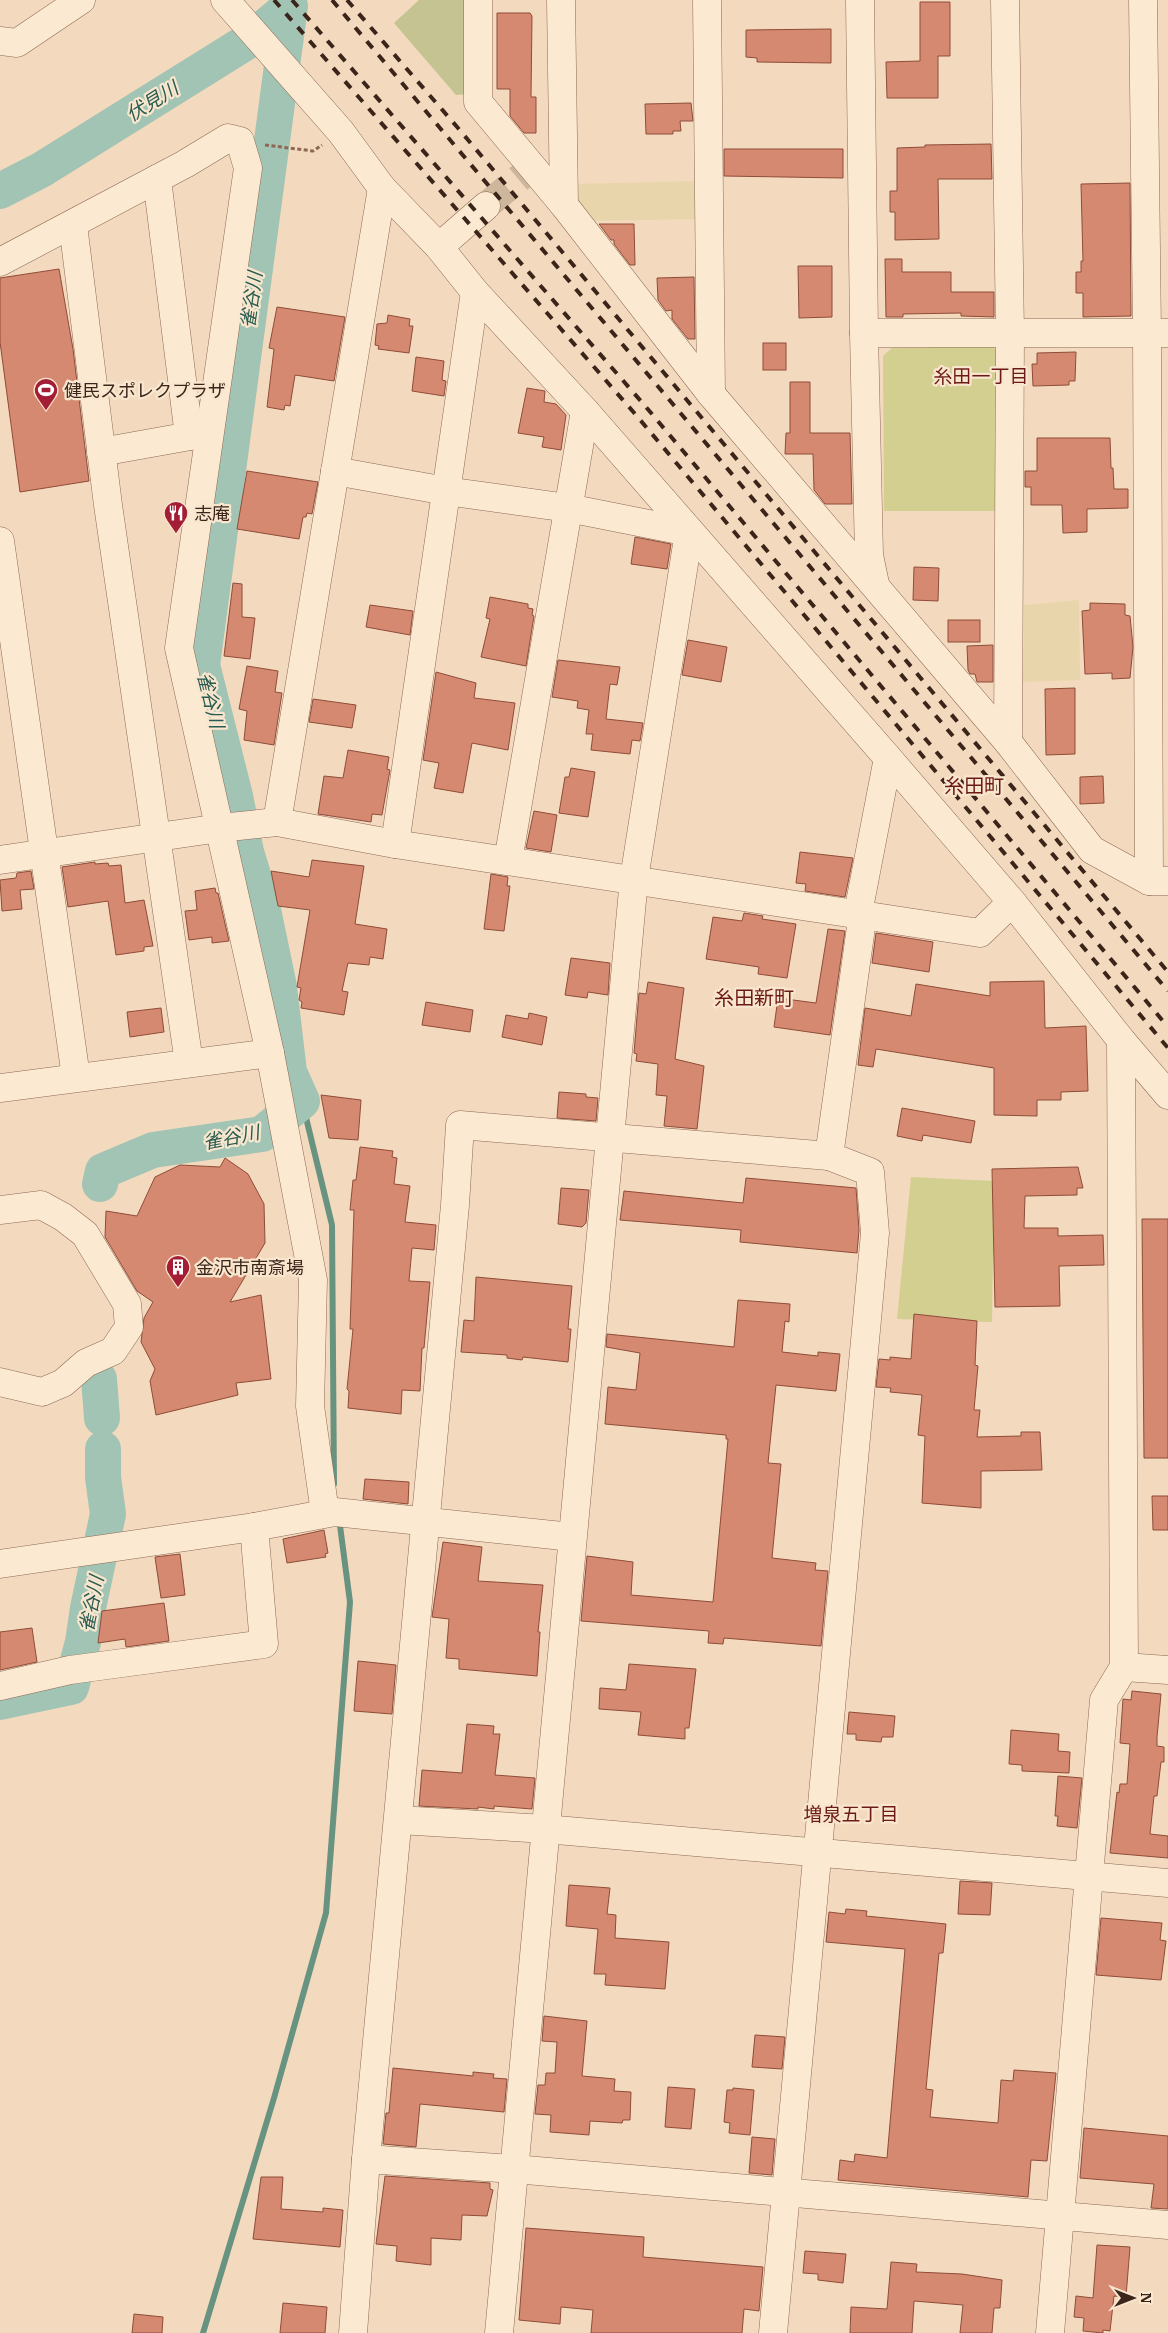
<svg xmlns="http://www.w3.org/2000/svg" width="1168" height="2333" viewBox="0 0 1168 2333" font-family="'IBM Plex Serif','Noto Sans JP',serif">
  <rect width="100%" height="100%" fill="#f3dabe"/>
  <!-- farmland -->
  <g fill="#e9d5ab">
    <path d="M701 181V219L586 221 570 184Z"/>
    <path d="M1079 600 1080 680 1023 682 1024 605Z"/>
  </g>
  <!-- green -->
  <g fill="#d2cf91">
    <path d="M992 346 999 353 1002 511H884L883 356 892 348Z"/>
    <path d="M911 1177 994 1181 992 1322 897 1319Z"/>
  </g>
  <!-- cemetery -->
  <path fill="#c5c391" d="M419 0H470V94L456 95 394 23Z"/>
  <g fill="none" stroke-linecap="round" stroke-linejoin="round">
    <!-- stream -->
    <g stroke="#689381" stroke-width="6">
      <path d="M302 1101 332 1225 334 1484"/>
      <path d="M203 2333 274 2098 326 1913 350 1602 339 1518"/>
    </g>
    <!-- river -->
    <g stroke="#a2c4b4" stroke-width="36">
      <path d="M0 191 41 170 248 41 283 12"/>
      <path d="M100 1184 103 1171 153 1150 262 1134 302 1101 289 1072 279 987 262 905 246 852 235 796 202 665 290 6"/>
      <path d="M99 1379 102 1418"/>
      <path d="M0 1702 71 1687 83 1642 88 1608 108 1514 103 1477V1449"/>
    </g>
  </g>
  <!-- building -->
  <g fill="#d58970" stroke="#8f4c38">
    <path d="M920 2H950V56H938V98H887L886 62 920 61Z"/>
    <path d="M497 13H530L532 16 531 97H536V133H524L510 116V89H497Z"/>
    <path d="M831 29V63L757 62V58L746 57V30Z"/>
    <path d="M691 103 693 121H680L681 131H673V134H646L645 104Z"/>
    <path d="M991 144 992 179H938L939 239 895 240V212H890V191H897V148L925 147V145Z"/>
    <path d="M724 149H843V178L724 176Z"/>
    <path d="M1130 183 1131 316 1083 317V293H1076V272H1081V261H1083L1081 184Z"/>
    <path d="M599 224H634L635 265H630L614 244V240H611Z"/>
    <path d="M885 259H902V272H951V292H994V317L961 316V313L903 314V317H886Z"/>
    <path d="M798 266H832V317L799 318Z"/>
    <path d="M59 269 73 349 89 481 20 492 0 342V278Z"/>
    <path d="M694 277 695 339H688L672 319V310L666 311 658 300 657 278Z"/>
    <path d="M277 307 345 317 334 381 295 375 290 406 285 405 284 410 267 407 274 349 269 348Z"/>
    <path d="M388 315 410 319 409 326H413L409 353 378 349 379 346 375 345 377 324 387 323Z"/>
    <rect x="763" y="343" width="23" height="27"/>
    <path d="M1076 352 1075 381H1069V385L1033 386 1032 364H1037V353Z"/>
    <path d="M416 357 444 361 442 380 446 381 444 396 412 391Z"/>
    <path d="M790 382H810V433H850L852 504H825L814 490 813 454H785L786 433H790Z"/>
    <path d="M527 388 545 391 544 402 556 404 566 415 561 450 542 447 544 437 518 433Z"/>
    <path d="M1037 438H1110L1111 468H1113L1114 489H1128V508L1087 509V532L1063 533 1062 505H1031V487H1025V471H1037Z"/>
    <path d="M247 471 318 482 312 514 307 513 306 517H303L299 539 237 529Z"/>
    <path d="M635 537 671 544 667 569 631 564Z"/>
    <path d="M914 567 939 568 938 601 913 600Z"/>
    <path d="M233 583 242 584V617L255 618 250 659 224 656Z"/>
    <path d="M490 597 528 604V608L533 609 532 615 534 616 526 666 481 657 490 619 486 618Z"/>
    <path d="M1090 603 1125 604V615L1130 616 1133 647 1130 678 1112 679V673L1085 674 1082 611 1090 610Z"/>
    <path d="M370 605 413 611 410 635 366 627Z"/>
    <rect x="948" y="620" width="32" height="22"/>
    <path d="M688 640 727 647 721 682 682 675Z"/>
    <path d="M993 645V682H977L975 674H970L968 670 967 646Z"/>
    <path d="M558 660 620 667 617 685 610 684 606 719 643 723 640 741 632 740 630 754 591 750 593 734H586L589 710 577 708 578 701 552 697Z"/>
    <path d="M247 666 278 671 275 692 282 693 274 745 244 740 247 711 239 709Z"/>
    <path d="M436 672 476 683 474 698 515 703 508 750 472 743 463 793 434 788 439 763 423 760Z"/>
    <path d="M1075 688V754L1046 755 1045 689Z"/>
    <path d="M313 699 356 705 352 728 309 722Z"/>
    <path d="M348 750 389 757 387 769 390 770 382 815 372 814 371 822 318 814 324 776 343 778Z"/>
    <path d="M571 768 595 772 588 817 559 813 565 777H569Z"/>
    <path d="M1103 776 1104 803 1080 804V777Z"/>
    <path d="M534 811 557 815 551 852 526 848Z"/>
    <path d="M800 852 853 858 845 897 805 891 806 884 796 883Z"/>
    <path d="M312 860 364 866 355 924 387 929 383 959 370 957 369 965 348 963 342 991 348 992 344 1015 301 1008 302 1002 299 1000 301 988 297 987 310 910 278 906 271 871 309 877Z"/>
    <path d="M95 862V864L108 863 109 866 121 865 125 903 144 900 153 946 144 947V951L116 955 108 901 68 907 62 867Z"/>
    <path d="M31 871 34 889 20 890 22 909 2 911 0 880 16 878 17 873Z"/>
    <path d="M491 874 508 877 507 886H510L504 931 484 929Z"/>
    <path d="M215 888 216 893H218L229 941 212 943V937L189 940 185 911 197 910 195 891Z"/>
    <path d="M744 913 763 916 762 919 796 924 787 978 758 974 759 967 706 959 713 917 742 921Z"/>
    <path d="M828 929 845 931 830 1035 774 1027 778 998 816 1003Z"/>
    <path d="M876 933 933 942 929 972 872 963Z"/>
    <path d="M571 958 610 963 608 995 588 992 587 998 565 995Z"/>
    <path d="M1044 981 1045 1028 1086 1026 1088 1091 1061 1092V1100H1037V1116L994 1115V1068L876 1049 873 1067 858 1065 865 1008 911 1016 916 984 990 996V982Z"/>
    <path d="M648 982 684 988 675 1059 704 1066 697 1129 664 1126 667 1096 656 1095 658 1064 636 1061 637 1054 634 1053 639 993 646 994Z"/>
    <path d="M426 1002 473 1010 470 1032 422 1025Z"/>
    <path d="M161 1008 164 1032 130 1037 127 1012Z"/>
    <path d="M529 1013 547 1017 542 1045 502 1037 506 1015 528 1019Z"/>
    <path d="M559 1092 586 1094V1097L598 1098 596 1121 557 1118Z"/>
    <path d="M321 1095 361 1100 358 1140 329 1138Z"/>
    <path d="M902 1108 975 1121 971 1143 923 1135 922 1141 897 1136Z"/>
    <path d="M360 1147 393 1151 392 1157 397 1158 394 1184 410 1186 405 1222 436 1225 434 1250 412 1248 409 1281 430 1282 424 1348H422L420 1391 402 1390 401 1414 348 1408 349 1391 347 1389 353 1329H350L354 1210H350L353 1180H356Z"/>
    <path d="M225 1158 248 1174 264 1204 265 1243 230 1302 261 1295 271 1379 236 1383 238 1395 156 1415 150 1381 155 1369 141 1342 144 1318 153 1302 137 1291 105 1237 106 1211 137 1216 155 1177 180 1165 220 1167Z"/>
    <path d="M1078 1167 1083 1188H1077V1195L1025 1196 1024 1228H1058V1236L1103 1235 1104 1265 1059 1266 1060 1306 995 1307 992 1169Z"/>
    <path d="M746 1178 856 1188 859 1230 857 1253 740 1242 741 1230 620 1220 624 1191 743 1203Z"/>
    <path d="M561 1188 589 1190 586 1223 582 1227 558 1224Z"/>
    <path d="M1142 1219H1168V1458H1144Z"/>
    <path d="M476 1277 572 1286 568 1329H571L568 1362 523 1357 522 1360 507 1358V1355L461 1352 464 1320 474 1321Z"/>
    <path d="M738 1300 790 1304 789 1322 785 1321 782 1352 818 1356V1352L840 1354 836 1391 776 1385 768 1463 781 1464 772 1558 816 1563 815 1570 828 1571 821 1646 724 1638 723 1644 708 1643 709 1631 581 1621 587 1556 633 1562 631 1595 713 1602 728 1439H726V1435L605 1424 608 1387 636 1390 640 1353 606 1347 607 1334 734 1347Z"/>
    <path d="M914 1314 977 1321 975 1365 978 1366 974 1410H980L977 1437 1021 1436V1432H1040L1042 1470 981 1471V1508L922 1503 925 1436 918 1435 922 1395 890 1392 891 1388 876 1387 879 1359 890 1360V1357L911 1359Z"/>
    <path d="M365 1479 409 1482 408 1504 363 1499Z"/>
    <path d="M1152 1496H1168V1530H1153Z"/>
    <path d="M324 1530 328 1553 325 1554 326 1557 287 1563 283 1539Z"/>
    <path d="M443 1542 482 1547 478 1581 543 1585 538 1632H540L537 1676 459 1669V1659L446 1658 449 1619 432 1617Z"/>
    <path d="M180 1554 185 1595 161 1598 155 1557Z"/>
    <path d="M164 1603 169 1641 126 1647 125 1639 98 1643 102 1611Z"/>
    <path d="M32 1628 37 1662 0 1670V1632Z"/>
    <path d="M358 1661 396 1665 392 1714 354 1711Z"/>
    <path d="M629 1664 696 1669 689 1728H685V1739L638 1735 641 1712 599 1709 600 1688 626 1690Z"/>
    <path d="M1132 1691 1161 1694 1157 1737V1746L1164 1747V1762H1161L1157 1796H1154L1150 1834 1168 1836V1858L1110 1853 1117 1792 1119 1793 1120 1784H1127L1130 1744 1120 1743 1123 1699 1131 1700Z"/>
    <path d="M849 1712 895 1716 893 1737H882L881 1742 856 1740V1734H847Z"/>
    <path d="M467 1724 494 1726 493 1734H500L495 1775 535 1778 532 1809 494 1806V1809L478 1807V1809L419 1806 422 1770 462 1773Z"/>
    <path d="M1011 1730 1059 1734 1058 1751 1070 1752 1069 1773 1022 1771V1765L1009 1764Z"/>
    <path d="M1058 1776 1082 1778 1077 1828 1057 1826 1058 1816H1055Z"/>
    <path d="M960 1881 992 1883 990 1915 958 1914Z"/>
    <path d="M569 1885 610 1888 607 1914 616 1915 615 1938 669 1942 665 1989 605 1985 606 1974H594L598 1929 566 1926Z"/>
    <path d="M846 1909 867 1911 866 1916 946 1924 943 1953H939L926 2089 933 2090 930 2117 998 2123 1001 2080 1013 2081 1014 2070 1056 2073 1047 2161 1031 2160 1028 2197 838 2180 840 2160 854 2162 855 2154 887 2158 905 1949 826 1942 829 1912 845 1914Z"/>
    <path d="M1101 1918 1162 1923 1160 1940 1166 1941 1161 1980 1096 1975Z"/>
    <path d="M544 2016 587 2021 582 2076 615 2079 614 2091 631 2092 630 2120H623L622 2123 590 2121 589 2135 550 2132 551 2115 535 2114 538 2085H545L546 2073H555L557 2042 542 2041Z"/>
    <path d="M755 2035 785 2037 782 2069 752 2067Z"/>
    <path d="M393 2068 473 2076V2072L494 2074 493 2078 507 2079 504 2112 420 2104 416 2147 383 2144 386 2113H389Z"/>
    <path d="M668 2087 695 2089 691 2129 665 2127Z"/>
    <path d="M733 2088 754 2090 750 2135 729 2133 730 2123 724 2122 727 2090H733Z"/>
    <path d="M1084 2128 1168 2136V2209L1151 2208 1154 2184 1080 2178Z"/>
    <path d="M752 2137 775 2139 772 2175 749 2173Z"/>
    <path d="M385 2176 490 2183V2189L493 2190 487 2216 462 2215 461 2240 431 2238V2265L396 2261 397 2246 376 2244Z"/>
    <path d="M261 2177H283L281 2209 323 2212V2208L343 2210 340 2247 253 2239Z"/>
    <path d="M526 2228 644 2237 643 2257 763 2267 759 2311 744 2309 742 2333H591L593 2310 561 2307 560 2324 519 2320Z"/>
    <path d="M1097 2245 1130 2247 1126 2297 1114 2296 1110 2331 1103 2330V2333L1083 2331 1084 2318 1074 2317 1076 2296 1093 2298Z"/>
    <path d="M805 2251 846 2254 843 2283 818 2280V2274L803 2273Z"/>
    <path d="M891 2262 917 2264 916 2272 962 2274 1002 2280 1000 2308H994L992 2333H960L963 2305 914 2301 912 2333H850L851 2307 887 2309Z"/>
    <path d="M283 2303 327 2307 325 2333H280Z"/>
    <path d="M134 2314 163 2317 162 2333H132Z"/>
  </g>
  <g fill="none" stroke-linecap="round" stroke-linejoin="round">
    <!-- minor-tunnel -->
    <path stroke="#ceb69d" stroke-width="28" stroke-dasharray="28 14" stroke-linecap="butt" d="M486 206 523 175"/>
    <!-- minor casing -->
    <g stroke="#8d6955" stroke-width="29">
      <g id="minor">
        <path d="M225 0 341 132 382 188 439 247 475 292 585 411 888 758 1012 902 1121 1040 1168 1095"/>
        <path d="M478 0V102L564 205 711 394 1008 742 1092 850 1149 881H1168"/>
        <path d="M561 0 564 205"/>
        <path d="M707 0 711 394"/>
        <path d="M860 0 864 333"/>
        <path d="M1005 0 1010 334 1008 742"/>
        <path d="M1143 0 1147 333 1149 881"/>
        <path d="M0 41 17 43 81 0"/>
        <path d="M157 179 189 436"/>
        <path d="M73 225 108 505 189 1063"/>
        <path d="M439 247 486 206"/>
        <path d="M0 262 185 164 228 138 240 141 248 168 179 648 270 1053 313 1280 310 1406 325 1513"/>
        <path d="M101 452 207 433"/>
        <path d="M335 471 446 491 568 508 689 532 634 879 499 2333"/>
        <path d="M0 541 76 1077"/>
        <path d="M875 584 869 555 864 333H1168"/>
        <path d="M277 822 382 188"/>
        <path d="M395 844 475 292"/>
        <path d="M0 860 220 828 277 822 395 844 980 933 1012 902"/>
        <path d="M508 861 585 411"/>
        <path d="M0 1088 270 1053"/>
        <path d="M0 1210 41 1205 63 1217 85 1234 127 1304 129 1327 113 1351 86 1363 63 1383 42 1392 0 1382"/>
        <path d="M0 1564 254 1527 335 1512 572 1537"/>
        <path d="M1124 1667 1168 1670"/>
        <path d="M0 1686 70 1670 264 1644 254 1527"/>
        <path d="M399 1820 545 1829 1168 1883"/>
        <path d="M366 2159 514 2169 1168 2225"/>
        <path d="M353 2333 366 2159 455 1205 460 1125 829 1156"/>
        <path d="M773 2333 875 1233 870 1172 829 1156 861 927 858 913 888 758"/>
        <path d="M1050 2333 1104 1700 1124 1667 1121 1040"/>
      </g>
    </g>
    <!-- path -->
    <path stroke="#8d6955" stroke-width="3" stroke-dasharray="4 2.5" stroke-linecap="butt" d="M265 145 313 151 322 145"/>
    <!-- minor -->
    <use href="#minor" stroke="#fce9d2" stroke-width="28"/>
    <!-- rail -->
    <g stroke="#3b251b" stroke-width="4" stroke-dasharray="9 9" stroke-linecap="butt">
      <path d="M274 0 636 415 1168 1048"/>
      <path d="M292 0 646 407 1168 1027"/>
      <path d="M332 0 1168 991"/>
      <path d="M347 0 458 128 1168 972"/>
    </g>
  </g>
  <!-- icons -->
  <defs>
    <g id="stadium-pin" transform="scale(1.25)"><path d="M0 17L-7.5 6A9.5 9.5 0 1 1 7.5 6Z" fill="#a31e34" stroke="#f9e6ce"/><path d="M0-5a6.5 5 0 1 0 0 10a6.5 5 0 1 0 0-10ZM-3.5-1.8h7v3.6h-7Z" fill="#fff"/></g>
    <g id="restaurant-pin" transform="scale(1.25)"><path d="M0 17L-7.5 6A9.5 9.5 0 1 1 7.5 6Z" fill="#a31e34" stroke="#f9e6ce"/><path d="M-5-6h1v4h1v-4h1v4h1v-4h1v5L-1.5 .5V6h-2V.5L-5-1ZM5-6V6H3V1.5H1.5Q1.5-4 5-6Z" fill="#fff"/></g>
    <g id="building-pin" transform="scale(1.25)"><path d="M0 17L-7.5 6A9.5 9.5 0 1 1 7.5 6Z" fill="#a31e34" stroke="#f9e6ce"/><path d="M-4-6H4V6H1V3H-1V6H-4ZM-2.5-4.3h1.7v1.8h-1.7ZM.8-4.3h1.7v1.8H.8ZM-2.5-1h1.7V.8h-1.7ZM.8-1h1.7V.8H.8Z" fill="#fff"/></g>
  </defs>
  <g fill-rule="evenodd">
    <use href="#stadium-pin" x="46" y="390"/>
    <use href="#restaurant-pin" x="176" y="513"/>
    <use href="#building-pin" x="178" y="1267"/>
  </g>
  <g text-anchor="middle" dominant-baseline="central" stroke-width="4.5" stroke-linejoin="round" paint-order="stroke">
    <!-- poi labels -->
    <g font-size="18" fill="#3b251b" stroke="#f9e6ce" text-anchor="start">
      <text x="64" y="390">健民スポレクプラザ</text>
      <text x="194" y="513">志庵</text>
      <text x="196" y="1267">金沢市南斎場</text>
    </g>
    <!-- water labels -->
    <g font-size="19" font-style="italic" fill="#285c50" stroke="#f9e6ce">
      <text transform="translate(152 101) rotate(-32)">伏見川</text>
      <text transform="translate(251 300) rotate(-82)">雀谷川</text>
      <text transform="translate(211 700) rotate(76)">雀谷川</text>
      <text transform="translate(231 1137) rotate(-11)">雀谷川</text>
      <text transform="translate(91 1604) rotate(-79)">雀谷川</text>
    </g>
    <!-- neighbourhood labels -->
    <g font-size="19" fill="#6c1a16" stroke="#f9e6ce">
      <text x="981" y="376">糸田一丁目</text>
      <text x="851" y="1814">増泉五丁目</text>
    </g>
    <!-- quarter labels -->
    <g font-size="20" fill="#6c1a16" stroke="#f9e6ce">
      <text x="974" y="785">糸田町</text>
      <text x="754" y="997">糸田新町</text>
    </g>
  </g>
  <!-- north arrow -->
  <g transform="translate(1133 2298) rotate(90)" stroke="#f9e6ce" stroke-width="4" paint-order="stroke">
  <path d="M0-4L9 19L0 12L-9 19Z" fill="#3b251b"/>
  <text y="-8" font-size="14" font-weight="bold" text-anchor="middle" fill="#3b251b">N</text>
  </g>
</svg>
